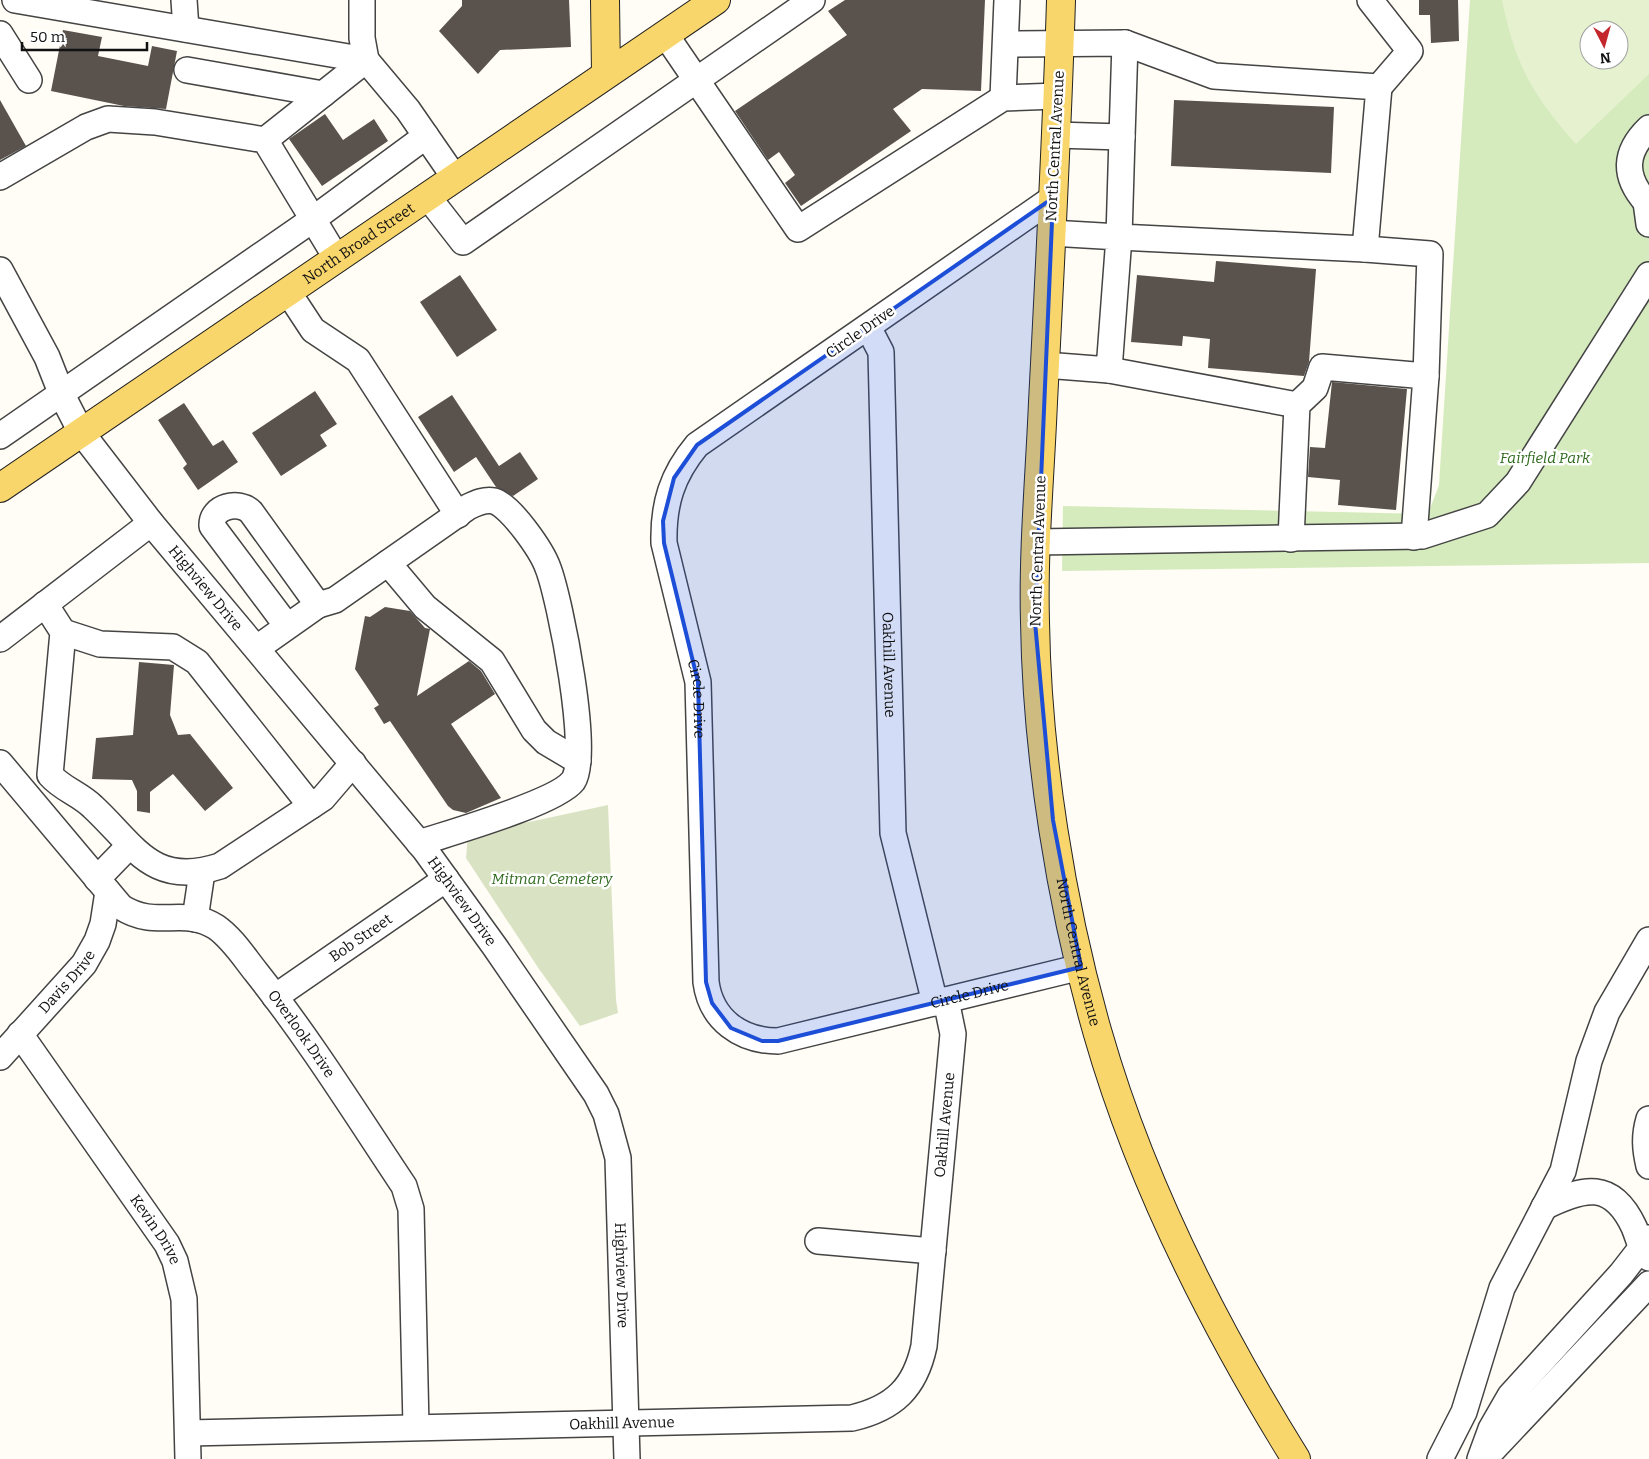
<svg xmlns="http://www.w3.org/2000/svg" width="1649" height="1459" viewBox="0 0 1649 1459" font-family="Bitter,serif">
  <rect width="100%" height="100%" fill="#fffdf5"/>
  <!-- green -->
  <path fill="#d5ebbd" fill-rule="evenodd" d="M1470 0H1649V563L1062 571 1063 506 1428 514 1439 485ZM1589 30H1619V60H1589Z"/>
  <!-- cemetery -->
  <path fill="#d9e3c4" d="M608 805 616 1000 618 1013 580 1026 539 969 466 858 468 835Z"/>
  <!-- pitch -->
  <path fill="#e6f2cf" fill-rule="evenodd" d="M1502 0H1649V74L1576 144C1532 95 1515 64 1502 0ZM1589 30H1619V60H1589Z"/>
  <!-- building -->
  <g fill="#5a524d">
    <path d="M462 0H569L571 47 500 50 478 74 439 31 462 6Z"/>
    <path d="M845 0H985L981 91 922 89 893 109 911 131 801 206 785 183 795 175 779 152 768 160 735 111 847 35 828 11Z"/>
    <path d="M1419 0H1458L1459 41 1431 43 1430 15H1419Z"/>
    <path d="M63 30 102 37 98 56 148 66 152 46 177 51 166 109 124 106 51 91Z"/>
    <path d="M0 100 26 146 0 160Z"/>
    <path d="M1174 100 1334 107 1331 173 1171 166Z"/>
    <path d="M325 114 343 140 374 119 388 141 322 186 289 139Z"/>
    <path d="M1216 261 1316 269 1309 362 1304 376 1208 368 1210 339 1183 336 1182 346 1131 342 1137 275 1214 282Z"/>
    <path d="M460 275 497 330 457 357 420 302Z"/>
    <path d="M1332 382 1407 389 1396 510 1338 505 1340 480 1308 477 1310 447 1325 448Z"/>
    <path d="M315 391 337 424 320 435 327 446 281 476 252 433Z"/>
    <path d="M452 395 499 466 520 452 538 479 513 496 496 487 476 457 454 472 418 417Z"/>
    <path d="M184 403 213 446 223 440 238 462 198 490 183 468 187 464 158 420Z"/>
    <path d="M385 607 410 611 425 628 430 629 417 696 469 661 481 671 495 694 451 724 501 798 466 813 453 810 448 806 390 721 384 724 374 708 379 705 355 669 365 616 370 617Z"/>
    <path d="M139 662 174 665 170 715 178 735 190 734 233 788 205 811 173 774 150 792V813L137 811V791L132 780 92 779 96 738 133 735Z"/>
  </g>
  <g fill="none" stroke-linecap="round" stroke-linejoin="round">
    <!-- minor casing -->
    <g stroke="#444" stroke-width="28">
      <g id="minor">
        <path d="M15 0 366 60 408 110 455 178"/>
        <path d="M184 0 186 29"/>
        <path d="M1370 0 1410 51 1379 87"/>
        <path d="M0 34 29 80"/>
        <path d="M665 34 798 229 1003 98 1057 96"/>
        <path d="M1006 44 1125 43 1214 76 1379 87 1365 249 1119 237 1122 137"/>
        <path d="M187 70 323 94"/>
        <path d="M1003 98 1007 0"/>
        <path d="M1056 135 1122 137 1125 43"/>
        <path d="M265 140 366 60 362 38V0"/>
        <path d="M0 177 86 127 108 119 155 122 265 140 337 259"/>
        <path d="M428 197 463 242 812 0"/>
        <path id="s1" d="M1053 198 697 445C672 475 663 504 664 543L698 682 706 982C711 1020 741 1041 778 1041L1081 967"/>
        <path d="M1646 202C1623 176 1624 152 1649 128"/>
        <path d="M1649 204 1646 202 1649 224"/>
        <path d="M1365 249 1430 254 1426 376"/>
        <path id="s2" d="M0 270 47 357 62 395 81 432 151 523 425 850 495 947 596 1094 606 1114 618 1158 627 1459"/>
        <path d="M288 292 313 330 358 360 458 515"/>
        <path id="s3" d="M868 327 881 352 893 833 935 1003"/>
        <path d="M1045 365 1109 370 1119 237 1051 233"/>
        <path d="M1109 370 1297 405"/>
        <path d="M0 436 312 220 426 136"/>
        <path d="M1291 539 1297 405 1315 388 1322 367 1426 376 1414 537"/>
        <path d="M1036 542 1422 536 1487 515 1518 482 1649 275"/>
        <path d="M388 563 425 607 492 661 534 730 546 742 578 761"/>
        <path d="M45 604 63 632 50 775C62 789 80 794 93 807 135 846 152 888 220 866L323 798 353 763"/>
        <path d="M318 605 335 600 468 507C476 503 485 499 494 501 511 506 542 551 548 568 560 599 591 756 573 781 556 803 449 833 419 843"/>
        <path d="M63 632 100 644 173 647 197 662 311 806"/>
        <path d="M0 639 151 523"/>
        <path d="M257 648 318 605 251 512C239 500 211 506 212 526L287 626"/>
        <path id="s4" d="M0 763 121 907C157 930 183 906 216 927 232 938 244 957 256 972 310 1040 356 1114 404 1186L411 1209 416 1426"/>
        <path d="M97 879 129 846"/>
        <path d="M195 919 202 872"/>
        <path id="s5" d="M275 997 446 879"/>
        <path id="s6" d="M20 1034 167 1244 175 1261 184 1299 188 1459"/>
        <path id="s7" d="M0 1057 84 964 97 941 103 924 108 892"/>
        <path d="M1649 1119C1644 1136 1645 1149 1649 1166"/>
        <path d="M1544 1207C1584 1187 1612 1180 1634 1227 1639 1239 1640 1248 1649 1258"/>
        <path d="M818 1241 933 1251"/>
        <path id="s8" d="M188 1433 852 1418C894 1408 915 1388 924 1346L953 1034 946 1000"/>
        <path d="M1440 1459 1464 1412 1502 1288 1563 1171 1589 1061 1607 1012 1649 940"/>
        <path d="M1480 1459 1491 1429 1510 1396 1621 1274 1649 1238"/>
        <path d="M1484 1459 1649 1284"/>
      </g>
    </g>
    <!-- major casing -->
    <g stroke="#222" stroke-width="30">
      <g id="major">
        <path d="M605 0 606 74"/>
        <path id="s9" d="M1061 0C1057 134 1050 268 1043 402 1040 475 1033 549 1035 622 1037 755 1061 906 1098 1034 1141 1184 1214 1327 1296 1459"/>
        <path id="s10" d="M0 488 716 0"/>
      </g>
    </g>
    <!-- minor -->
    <use href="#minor" stroke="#fff" stroke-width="25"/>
    <!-- major -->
    <use href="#major" stroke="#f9d66b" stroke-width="28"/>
  </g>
  <!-- marked area -->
  <path fill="#1d4ed8" fill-opacity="0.2" stroke="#1d4ed8" stroke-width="4" stroke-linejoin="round" d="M1053 198 1035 622 1053 820 1081 967 778 1041H762L731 1028 712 1003 706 982 698 682 664 543 663 521 674 478 697 445Z"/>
  <g text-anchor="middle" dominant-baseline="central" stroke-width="5" stroke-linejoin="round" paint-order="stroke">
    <!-- street labels -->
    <g font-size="15" fill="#111" stroke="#fff">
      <text transform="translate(1055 146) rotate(-87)">North Central Avenue</text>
      <text stroke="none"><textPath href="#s10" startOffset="434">North Broad Street</textPath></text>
      <text transform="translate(860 332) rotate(-35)">Circle Drive</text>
      <text transform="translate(1038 551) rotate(-88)">North Central Avenue</text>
      <text stroke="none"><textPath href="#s2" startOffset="381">Highview Drive</textPath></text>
      <text stroke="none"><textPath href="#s3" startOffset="341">Oakhill Avenue</textPath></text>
      <text stroke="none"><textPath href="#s1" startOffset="699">Circle Drive</textPath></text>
      <text stroke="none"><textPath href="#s2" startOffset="786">Highview Drive</textPath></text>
      <text stroke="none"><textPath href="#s5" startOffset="104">Bob Street</textPath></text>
      <text stroke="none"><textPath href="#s9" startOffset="956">North Central Avenue</textPath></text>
      <text stroke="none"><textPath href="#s7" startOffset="101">Davis Drive</textPath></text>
      <text stroke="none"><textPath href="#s1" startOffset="1282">Circle Drive</textPath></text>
      <text stroke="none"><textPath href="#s4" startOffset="424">Overlook Drive</textPath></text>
      <text stroke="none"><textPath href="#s8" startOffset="995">Oakhill Avenue</textPath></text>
      <text stroke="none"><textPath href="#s6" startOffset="238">Kevin Drive</textPath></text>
      <text stroke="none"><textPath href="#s2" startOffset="1206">Highview Drive</textPath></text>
      <text stroke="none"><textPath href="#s8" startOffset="434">Oakhill Avenue</textPath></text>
    </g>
    <!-- park labels -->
    <g font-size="15" font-style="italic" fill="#2f6b1f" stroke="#fff">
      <text x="1545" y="458">Fairfield Park</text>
      <text x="552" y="879">Mitman Cemetery</text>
    </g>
  </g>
  <!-- north arrow -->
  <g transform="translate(1604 45) rotate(174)"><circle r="24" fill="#ffffff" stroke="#a0a0a0"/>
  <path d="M0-4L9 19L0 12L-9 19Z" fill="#c4262e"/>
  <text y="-8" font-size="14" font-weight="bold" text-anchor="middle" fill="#111111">N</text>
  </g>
  <!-- scale -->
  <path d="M22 42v8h125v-8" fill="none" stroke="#111111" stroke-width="2.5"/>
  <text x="30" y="42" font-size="15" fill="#111111" stroke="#ffffff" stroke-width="4" paint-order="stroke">50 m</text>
</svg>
